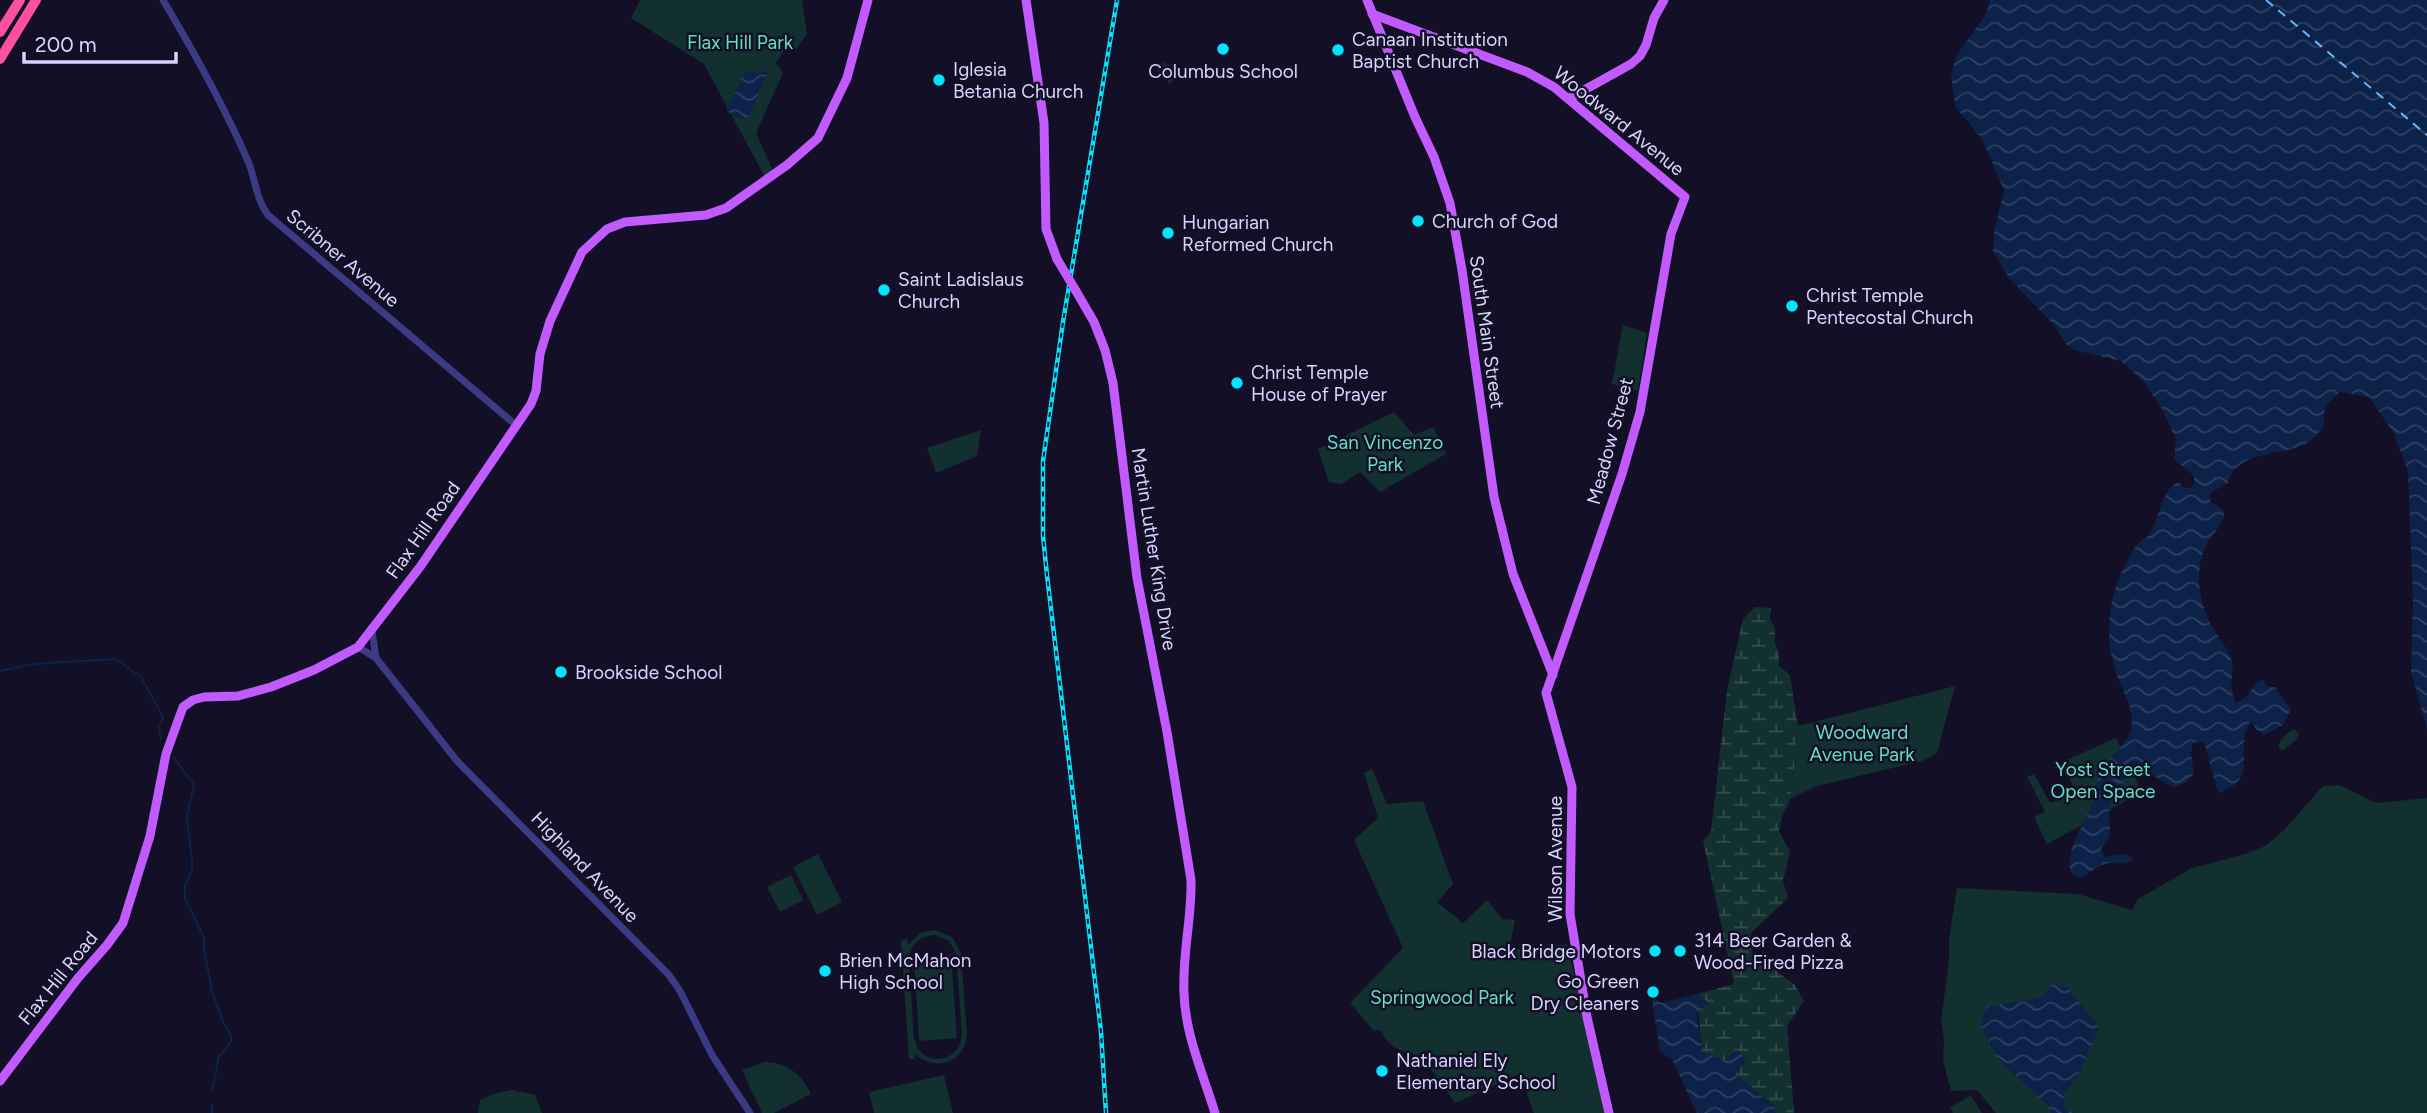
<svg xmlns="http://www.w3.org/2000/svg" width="2427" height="1113" viewBox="0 0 2427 1113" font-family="Figtree,sans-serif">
  <defs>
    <pattern id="wetland-marsh" width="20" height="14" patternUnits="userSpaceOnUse" patternTransform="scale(1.75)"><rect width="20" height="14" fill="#12302f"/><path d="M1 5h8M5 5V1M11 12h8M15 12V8" fill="none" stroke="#344d4e"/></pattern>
    <pattern id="water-waves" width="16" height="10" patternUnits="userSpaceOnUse" patternTransform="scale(1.75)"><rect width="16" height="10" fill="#0c2248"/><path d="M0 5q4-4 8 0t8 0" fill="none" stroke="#2f4163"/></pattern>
  </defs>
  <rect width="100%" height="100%" fill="#130f26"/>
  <!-- green -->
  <g fill="#12302f" fill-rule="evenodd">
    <path d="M640 0H802L807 34 795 51 785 49 776 63 783 73 756 133 773 171 765 177 704 64 631 18Z"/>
    <path d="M1165 62 1178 76 1170 84 1157 71Z"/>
    <path d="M1623 325 1647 333 1638 391 1612 384Z"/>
    <path d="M1394 412 1414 435 1433 427 1446 454 1380 492 1360 472 1341 484 1329 482 1318 449Z"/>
    <path d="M981 430 977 456 936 473 927 448Z"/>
    <path d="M1955 686 1937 753 1922 761 1817 786 1791 798 1798 726Z"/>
    <path d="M2294 729 2299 733 2296 740 2282 751 2278 746C2282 737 2285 734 2294 729Z"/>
    <path d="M2116 738 2142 792 2047 844 2034 817 2045 812 2027 777 2034 774 2050 803 2076 794 2062 762Z"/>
    <path d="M1372 769 1387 804 1423 801 1453 884 1437 902 1463 923 1487 900 1502 919 1515 920 1509 950 1567 944 1606 1113H1534L1520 1074 1455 1103 1422 1056C1405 1053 1388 1048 1381 1031L1373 1030 1350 1003 1403 948 1354 840 1378 818 1364 773Z"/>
    <path d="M2339 785 2377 803 2427 798V1113H1996L1977 1090 1951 1091 1943 1061 1944 1039 1941 1020 1949 962V939L1957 888 2078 894 2132 910 2138 899 2192 868 2246 854 2265 846 2283 831 2323 786Z"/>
    <path d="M818 854 842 902 817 915 793 867Z"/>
    <path d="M791 875 803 900 780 912 767 887Z"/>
    <path d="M936 930 952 937 961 953 967 1034C965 1062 936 1073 915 1054V1059H909L901 940 907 939 908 944 922 932ZM935 935 949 941 956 954 962 1034C960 1055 942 1065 924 1055L918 1049 914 1038 909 961C910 945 919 936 935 935Z"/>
    <path d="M951 954 957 1038 919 1041 914 957Z"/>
    <path d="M764 1062C787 1062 801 1074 811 1094L774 1113H762L742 1070Z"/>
    <path d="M944 1075 953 1113H874L869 1092Z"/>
    <path d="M512 1090 535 1095 542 1113H478L480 1100 496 1093Z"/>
    <path d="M1971 1095 1982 1113H1953L1950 1108Z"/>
  </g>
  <!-- wetland -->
  <path fill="url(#wetland-marsh)" d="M1755 607 1771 608 1770 619 1775 628V642L1779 654V666L1790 675 1798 726 1791 798 1782 817 1779 831 1790 852 1783 881 1788 898 1751 933 1752 953 1795 985 1804 1001 1787 1026 1794 1113H1776L1774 1106 1735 1074 1737 1050 1726 1060 1702 1052 1697 994 1734 984 1703 841 1711 832 1727 690 1743 619Z"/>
  <!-- water -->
  <g fill="url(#water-waves)">
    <path d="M1990 0H2427V729L2411 672 2413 598 2408 471 2393 432 2369 397 2340 392 2325 406 2324 426C2319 431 2314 439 2309 442 2283 458 2237 448 2228 483L2209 494 2211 502 2224 511V517C2219 529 2209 538 2204 550 2195 573 2199 601 2210 623 2216 634 2225 644 2230 656 2237 671 2226 684 2236 703L2245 698 2258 681 2263 680 2268 687H2275L2291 709 2284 724 2264 735 2256 729 2251 721C2237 740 2250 764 2239 780 2235 786 2226 789 2220 793L2215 783 2204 741 2193 743 2191 753 2194 773 2187 782 2173 787C2164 783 2152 773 2142 772 2127 770 2109 799 2109 812 2108 830 2116 833 2101 848L2105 857 2125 854 2134 859C2121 868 2117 860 2105 864 2095 866 2089 875 2078 878L2070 871C2067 847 2082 828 2091 807 2096 796 2095 782 2101 771 2109 756 2128 745 2131 728 2135 708 2122 691 2116 673 2101 630 2111 583 2136 546 2140 540 2147 539 2151 532 2160 517 2161 490 2178 482L2185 488H2190L2194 485V476L2174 459 2176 439 2162 409 2144 382 2121 361 2074 350 2066 344 2055 326 2009 278 1993 251 1994 231 2004 190 1982 139 1955 106 1951 75 1956 56 1986 14Z"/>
    <path d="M769 69 749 117C740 120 732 117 726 109L745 73 749 71 759 74Z"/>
    <path d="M2054 983 2068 988 2099 1027 2080 1072 2063 1096 2066 1110 2075 1113H2051L2045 1103 1999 1060 1980 1025 1987 1006 2041 998Z"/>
    <path d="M1697 994 1709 1003 1697 1015 1702 1052 1726 1060 1738 1050 1746 1061 1735 1074 1774 1106 1776 1113H1697L1672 1060 1660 1051 1652 1000 1655 999 1662 1003Z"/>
  </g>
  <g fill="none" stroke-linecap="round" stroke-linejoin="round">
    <!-- stream -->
    <g stroke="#0c2248" stroke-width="2">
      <path d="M0 671 33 664 116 659 141 677 163 717 159 728 161 739"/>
      <path d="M174 758 194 785 187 816 192 861V870L185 886V898L204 938V950L212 991 223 1022 231 1035V1042L219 1056 212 1092"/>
      <path d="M212 1104V1113"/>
    </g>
    <!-- ferry -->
    <path stroke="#62b6ff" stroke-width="2" stroke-dasharray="9 7" stroke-linecap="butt" d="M2266 0 2427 135"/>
    <!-- minor -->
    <g stroke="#3d3a85" stroke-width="7">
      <path d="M163 0C194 52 223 104 247 159 256 178 255 198 268 215L517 426"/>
      <path d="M372 631 376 658"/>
      <path d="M358 647 376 658 457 761 669 975 680 991 712 1055 750 1113"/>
    </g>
    <!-- major -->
    <g stroke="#c25bff" stroke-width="9">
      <path d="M1026 0 1044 123 1046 229 1057 259"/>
      <path d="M1367 0 1415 117 1434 157 1450 203 1462 270 1494 497 1513 574 1553 675"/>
      <path d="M1372 14 1527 72 1554 87 1685 197 1671 234 1640 412 1622 474 1546 693 1572 787 1570 914 1587 1017 1609 1113"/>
      <path d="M1570 98 1631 64 1640 56 1646 45 1654 18 1664 0"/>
      <path d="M1076 291 1094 322 1105 350 1113 383 1137 578 1167 732 1191 880C1192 918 1182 955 1184 993 1185 1034 1203 1074 1215 1113"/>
      <path d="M0 1081 78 978 107 945 123 923 150 836 166 754 183 707 193 700 204 697 238 696 271 687 314 670 358 647 420 567 531 404 536 391 540 354 550 321 582 252 607 229 625 222 706 215 726 208 787 165 818 138 847 78 868 0"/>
    </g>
    <!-- highway -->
    <g stroke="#ff4fa3" stroke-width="10">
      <path d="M0 32 20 0"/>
      <path d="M0 59 36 0"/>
    </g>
    <!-- rail casing -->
    <g stroke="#00e5ff" stroke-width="4.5">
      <path id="rail" d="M1106 1113 1101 1032 1047 575 1043 536V461L1063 322 1117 0"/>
    </g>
    <!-- rail -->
    <use href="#rail" stroke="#130f26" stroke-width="2" stroke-dasharray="5" stroke-linecap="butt"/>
    <!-- major-bridge -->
    <path stroke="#c25bff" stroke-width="9" d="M1057 259 1076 291"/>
  </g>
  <!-- markers -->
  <g fill="#00e5ff" stroke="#130f26" stroke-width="2.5">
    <circle cx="1223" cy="49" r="7"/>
    <circle cx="1338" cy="50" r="7"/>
    <circle cx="939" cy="80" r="7"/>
    <circle cx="1418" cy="221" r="7"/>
    <circle cx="1168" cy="233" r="7"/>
    <circle cx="884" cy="290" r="7"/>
    <circle cx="1792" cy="306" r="7"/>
    <circle cx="1237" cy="383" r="7"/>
    <circle cx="561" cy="672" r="7"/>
    <circle cx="1655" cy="951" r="7"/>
    <circle cx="1680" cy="951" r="7"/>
    <circle cx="825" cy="971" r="7"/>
    <circle cx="1653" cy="992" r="7"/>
    <circle cx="1382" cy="1071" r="7"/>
  </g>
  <g text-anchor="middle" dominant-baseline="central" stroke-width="5" stroke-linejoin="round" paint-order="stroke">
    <!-- poi labels -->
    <g font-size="19" fill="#d9d4ff" stroke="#130f26" text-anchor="start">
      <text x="1352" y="39">Canaan Institution<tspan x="1352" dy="22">Baptist Church</tspan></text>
      <text x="953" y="69">Iglesia<tspan x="953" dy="22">Betania Church</tspan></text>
      <text x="1223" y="71" text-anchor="middle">Columbus School</text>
      <text x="1432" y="221">Church of God</text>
      <text x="1182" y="222">Hungarian<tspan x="1182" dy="22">Reformed Church</tspan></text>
      <text x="898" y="279">Saint Ladislaus<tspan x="898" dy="22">Church</tspan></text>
      <text x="1806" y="295">Christ Temple<tspan x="1806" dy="22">Pentecostal Church</tspan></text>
      <text x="1251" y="372">Christ Temple<tspan x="1251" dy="22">House of Prayer</tspan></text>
      <text x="575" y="672">Brookside School</text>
      <text x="1694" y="940">314 Beer Garden &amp;<tspan x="1694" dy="22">Wood-Fired Pizza</tspan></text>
      <text x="1641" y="951" text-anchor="end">Black Bridge Motors</text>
      <text x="839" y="960">Brien McMahon<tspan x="839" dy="22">High School</tspan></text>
      <text x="1639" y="981" text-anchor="end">Go Green<tspan x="1639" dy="22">Dry Cleaners</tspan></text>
      <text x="1396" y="1060">Nathaniel Ely<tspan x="1396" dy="22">Elementary School</tspan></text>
    </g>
    <!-- park labels -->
    <g font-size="19" fill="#5fe0c0" stroke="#130f26">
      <text x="740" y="42">Flax Hill Park</text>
      <text x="1385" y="442">San Vincenzo<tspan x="1385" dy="22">Park</tspan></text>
      <text x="1862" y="732">Woodward<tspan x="1862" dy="22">Avenue Park</tspan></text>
      <text x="2103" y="769">Yost Street<tspan x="2103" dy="22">Open Space</tspan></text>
      <text x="1442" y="997">Springwood Park</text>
    </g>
    <!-- street labels -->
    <g font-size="19" fill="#d9d4ff" stroke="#130f26">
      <text transform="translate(1619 121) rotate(39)">Woodward Avenue</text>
      <text transform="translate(343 258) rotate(40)">Scribner Avenue</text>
      <text transform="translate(1487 332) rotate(82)">South Main Street</text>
      <text transform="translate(1610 441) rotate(-75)">Meadow Street</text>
      <text transform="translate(423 530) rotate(-55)">Flax Hill Road</text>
      <text transform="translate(1154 549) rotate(81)">Martin Luther King Drive</text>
      <text transform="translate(1555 859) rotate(-90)">Wilson Avenue</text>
      <text transform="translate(585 867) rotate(46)">Highland Avenue</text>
      <text transform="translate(58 978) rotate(-51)">Flax Hill Road</text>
    </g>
  </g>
  <!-- scale -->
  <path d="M24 52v10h152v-10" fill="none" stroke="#d9d4ff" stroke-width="3.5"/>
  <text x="35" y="52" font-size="21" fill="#d9d4ff" stroke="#130f26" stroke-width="5" paint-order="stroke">200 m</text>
</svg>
